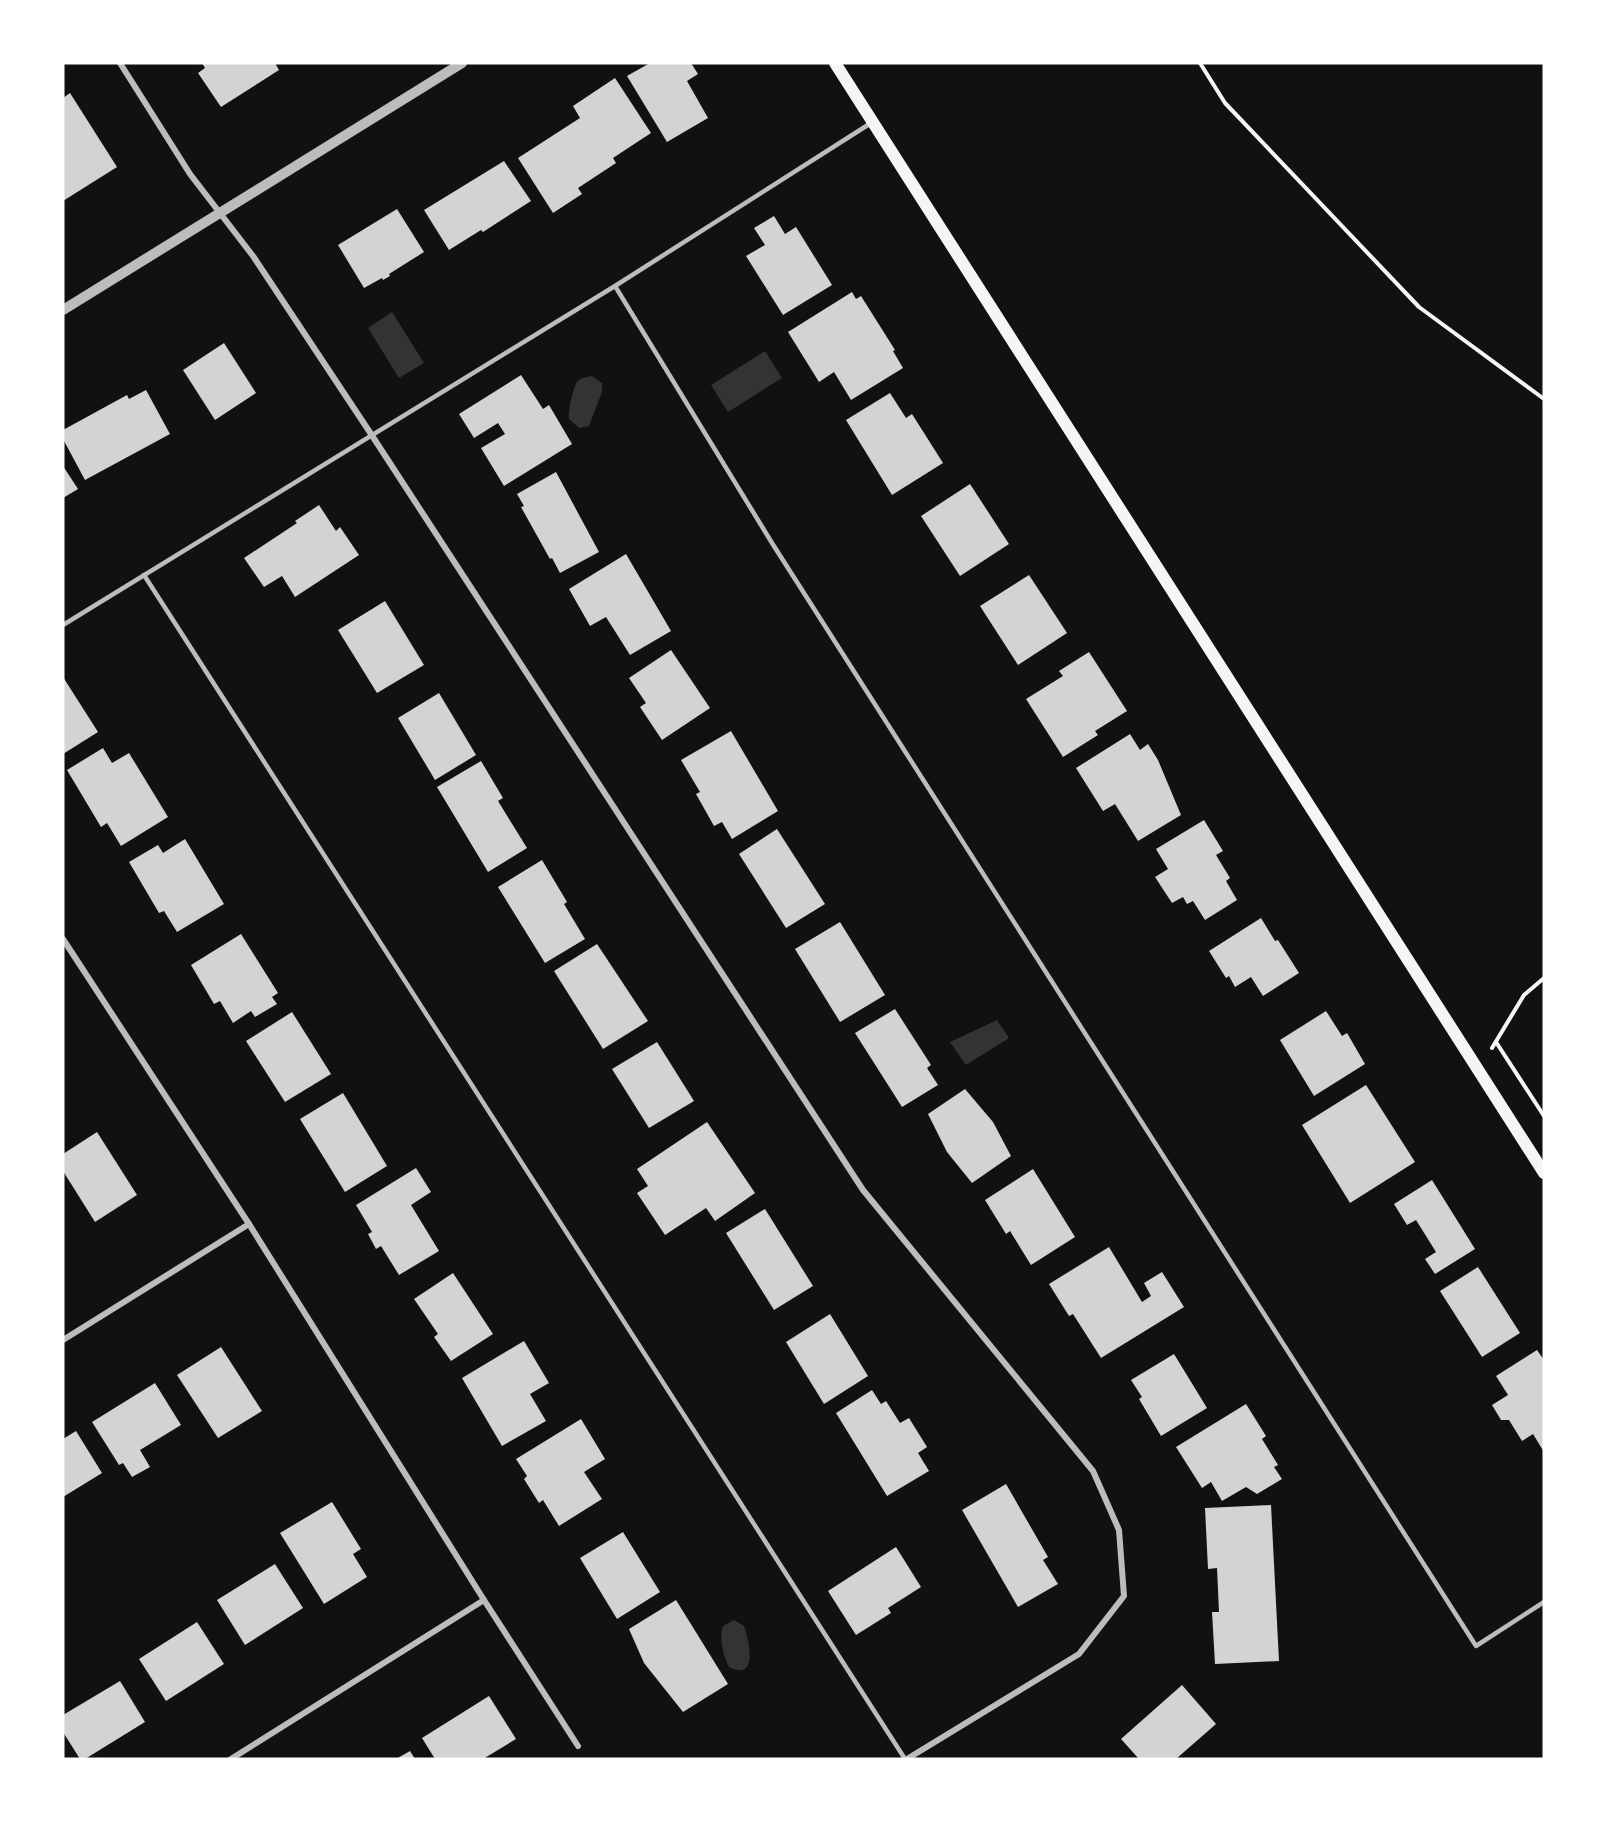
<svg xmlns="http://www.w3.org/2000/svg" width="1607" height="1822" viewBox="0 0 1607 1822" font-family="Inter,sans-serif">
  <rect width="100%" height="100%" fill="#111"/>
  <!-- water -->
  <g fill="#333">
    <path d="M392 312 424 363 399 378 368 328Z"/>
    <path d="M765 351 782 378 728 412 711 385Z"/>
    <path d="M592 376 602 383V392L589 426 579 428 569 419C568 411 573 386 578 381 582 377 587 377 592 376Z"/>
    <path d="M997 1020 1009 1038 966 1065 950 1042Z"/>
    <path d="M734 1620 744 1626C749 1640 759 1682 729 1667 723 1656 719 1638 723 1626Z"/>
  </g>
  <!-- building -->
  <g fill="#d3d3d3">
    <path d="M202 63H275L279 70 221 107 198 73 205 68Z"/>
    <path d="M650 63H691L698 74 687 81 708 118 667 142 627 76Z"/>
    <path d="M615 78 651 133 613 158 616 163 578 188 582 194 553 213 518 158 580 118 573 106Z"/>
    <path d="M70 93 117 167 63 201V98Z"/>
    <path d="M504 161 531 201 483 232 481 230 449 250 424 210Z"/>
    <path d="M397 209 424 252 389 274 390 276 383 280 382 278 364 288 338 245Z"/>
    <path d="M774 216 785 234 796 227 832 285 783 315 746 256 765 245 754 228Z"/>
    <path d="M852 292 856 299 861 296 895 350 893 351 903 368 851 400 834 372 819 382 788 332Z"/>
    <path d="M224 343 256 393 215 420 183 370Z"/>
    <path d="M521 375 543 409 549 405 572 444 504 486 481 448 505 434 498 423 474 438 459 414Z"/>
    <path d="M146 390 170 434 85 480 63 439V430L127 395 129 399Z"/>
    <path d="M890 393 906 418 912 414 943 463 892 495 846 420Z"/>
    <path d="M63 466 78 489 63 498Z"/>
    <path d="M556 472 599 552 560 573 552 558 550 559 521 507 524 506 517 494Z"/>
    <path d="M970 484 1009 544 960 576 921 516Z"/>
    <path d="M319 505 336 531 340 527 359 555 295 597 282 576 264 587 244 558 297 523 295 521Z"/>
    <path d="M626 554 671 631 630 655 606 617 590 626 569 589Z"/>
    <path d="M1029 575 1067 633 1018 665 980 606Z"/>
    <path d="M385 601 424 665 377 693 338 630Z"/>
    <path d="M671 650 710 708 662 740 640 707 646 703 629 678Z"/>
    <path d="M1089 652 1127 711 1095 731 1098 735 1063 757 1026 699 1063 676 1059 671Z"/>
    <path d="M63 677 98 732 63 754Z"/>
    <path d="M439 693 476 755 435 780 398 718Z"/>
    <path d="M731 731 778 811 732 839 722 822 714 826 696 794 700 792 681 760Z"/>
    <path d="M1130 734 1140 750 1148 744 1158 760 1181 815 1138 841 1115 804 1103 811 1076 768Z"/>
    <path d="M103 748 112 763 129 753 168 817 121 846 107 823 101 827 67 770Z"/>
    <path d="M481 761 503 798 498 801 527 848 488 872 437 787Z"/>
    <path d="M1204 820 1223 851 1216 855 1230 878 1226 881 1237 900 1205 920 1193 901 1187 904 1183 897 1172 903 1155 877 1168 869 1156 849Z"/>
    <path d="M777 829 825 904 786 928 739 854Z"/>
    <path d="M185 839 224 904 177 932 164 911 159 913 129 862 158 845 163 853Z"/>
    <path d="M542 860 567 902 564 904 585 939 545 963 498 887Z"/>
    <path d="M1261 918 1275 941 1278 940 1299 973 1263 996 1251 977 1235 987 1229 976 1226 978 1209 951Z"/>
    <path d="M840 922 885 995 840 1022 795 949Z"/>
    <path d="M241 934 278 993 272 997 277 1004 255 1017 251 1011 233 1023 220 1001 214 1004 191 965Z"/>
    <path d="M597 944 648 1021 603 1049 554 971Z"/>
    <path d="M895 1009 931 1065 927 1068 938 1085 902 1107 855 1033Z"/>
    <path d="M1326 1011 1342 1036 1347 1033 1365 1064 1314 1096 1280 1040Z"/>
    <path d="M292 1012 331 1074 285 1102 246 1041Z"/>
    <path d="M657 1042 694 1101 649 1128 612 1069Z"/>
    <path d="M1366 1085 1415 1162 1350 1203 1302 1125Z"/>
    <path d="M965 1089 993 1122 1011 1156 972 1183 947 1152 928 1114Z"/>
    <path d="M343 1093 387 1166 345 1192 300 1119Z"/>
    <path d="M707 1122 755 1193 715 1221 706 1208 665 1235 637 1193 648 1186 637 1169Z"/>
    <path d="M97 1132 137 1195 95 1222 63 1171V1154Z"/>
    <path d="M416 1168 431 1192 411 1205 439 1251 399 1275 381 1246 376 1249 368 1234 372 1232 356 1205Z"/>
    <path d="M1033 1169 1075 1237 1031 1265 1010 1231 1006 1234 985 1200Z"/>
    <path d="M1432 1180 1475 1249 1435 1274 1425 1259 1436 1252 1416 1220 1407 1225 1394 1204Z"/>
    <path d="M765 1209 813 1286 774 1310 726 1233Z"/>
    <path d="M1109 1247 1142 1302 1151 1296 1144 1283 1162 1272 1184 1307 1101 1358 1073 1314 1069 1316 1049 1284Z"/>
    <path d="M1478 1267 1520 1333 1482 1357 1440 1291Z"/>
    <path d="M453 1273 493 1334 451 1361 434 1337 438 1334 414 1299Z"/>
    <path d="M830 1314 868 1376 824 1404 786 1342Z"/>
    <path d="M524 1341 549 1383 530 1394 546 1421 502 1446 462 1378Z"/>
    <path d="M221 1347 262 1411 218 1438 177 1375Z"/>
    <path d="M1537 1350 1544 1360V1452L1533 1434 1522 1441 1509 1420H1501L1492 1405 1508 1395 1496 1376Z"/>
    <path d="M1174 1354 1207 1408 1161 1436 1139 1399 1142 1397 1131 1380Z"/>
    <path d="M155 1383 181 1425 140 1450 150 1467 132 1477 123 1463 119 1465 92 1422Z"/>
    <path d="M872 1390 881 1404 886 1401 900 1423 909 1418 927 1447 918 1453 929 1471 887 1496 836 1413Z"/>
    <path d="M1246 1404 1266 1436 1262 1439 1278 1465 1274 1467 1282 1479 1257 1494 1246 1487 1222 1501 1211 1482 1202 1488 1176 1447Z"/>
    <path d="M581 1419 605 1459 584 1472 602 1499 559 1526 543 1500 539 1503 524 1479 527 1476 516 1459Z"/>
    <path d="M76 1431 102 1473 63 1497V1439Z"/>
    <path d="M1006 1484 1048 1557 1043 1560 1058 1584 1018 1607 962 1510Z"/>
    <path d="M332 1502 361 1549 353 1554 367 1577 324 1604 280 1533Z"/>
    <path d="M1271 1505 1279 1661 1215 1664 1212 1612H1219L1217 1568 1208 1569 1205 1508Z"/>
    <path d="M623 1532 660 1592 617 1619 580 1558Z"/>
    <path d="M896 1547 921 1587 888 1608 891 1613 856 1635 828 1591Z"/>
    <path d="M275 1564 303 1608 245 1645 217 1600Z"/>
    <path d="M676 1600 728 1684 683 1712 644 1663 629 1629Z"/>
    <path d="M197 1622 224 1664 166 1701 139 1659Z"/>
    <path d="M120 1681 145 1722 85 1759H80L63 1732V1715Z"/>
    <path d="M1182 1685 1216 1724 1176 1759H1139L1121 1739Z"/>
    <path d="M489 1696 516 1739 483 1759H435L422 1738Z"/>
    <path d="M410 1751 415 1759H396Z"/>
  </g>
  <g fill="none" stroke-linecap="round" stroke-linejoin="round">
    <!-- path -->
    <g stroke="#f5f5f5" stroke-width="4">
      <path d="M1200 63 1225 103 1419 307 1544 399"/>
      <path d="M1496 1042 1544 1116"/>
      <path d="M1492 1048 1524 995 1544 978"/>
    </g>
    <!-- service -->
    <g stroke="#bcbcbc" stroke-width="4.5">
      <path d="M615 286 772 543 1476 1646 1544 1602"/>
      <path d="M144 575 905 1759"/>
      <path d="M63 625 615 286 871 123"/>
    </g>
    <!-- minor -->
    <g stroke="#bcbcbc" stroke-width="6">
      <path d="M120 63 190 174 253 256 371 434 863 1190 1093 1471 1119 1530 1124 1596 1079 1654 907 1759"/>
      <path d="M63 939 249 1224 484 1600 578 1746"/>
      <path d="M63 1340 249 1224"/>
      <path d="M231 1759 484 1600"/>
    </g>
    <!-- tertiary -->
    <path stroke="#bcbcbc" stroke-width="10" d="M63 310 462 63"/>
    <!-- secondary -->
    <path stroke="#f5f5f5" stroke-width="12" d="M835 63 1544 1173"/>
  </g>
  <!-- border -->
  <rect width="1607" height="1822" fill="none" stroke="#ffffff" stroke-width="129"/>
</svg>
